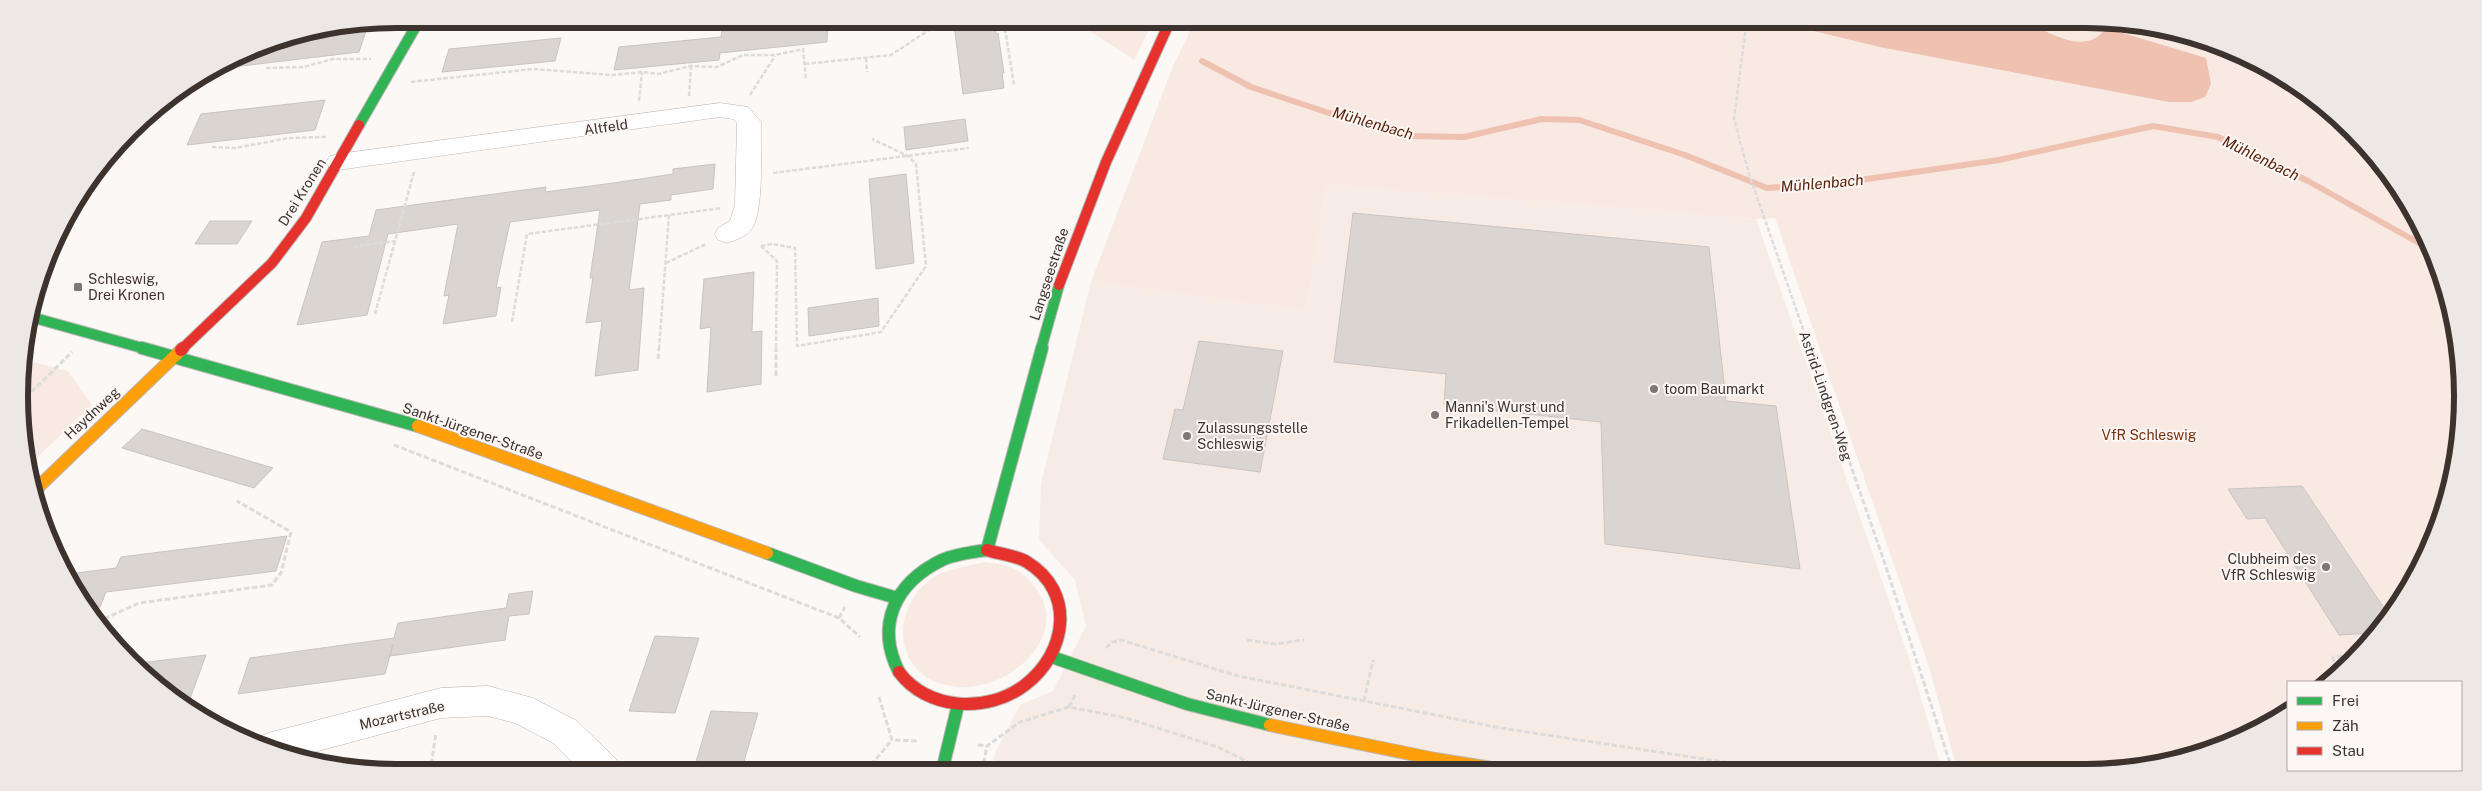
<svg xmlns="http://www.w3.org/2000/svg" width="2482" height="791" viewBox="0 0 2482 791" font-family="'Public Sans',sans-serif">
  <rect width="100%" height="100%" fill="#fbf8f6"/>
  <!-- built -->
  <path fill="#f7ebe5" d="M1327 185 1756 219 1911 664 1942 769 992 771 995 753 1020 705 1053 691 1086 626 1075 580 1039 540 1041 484 1091 282 1306 311Z"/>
  <!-- green -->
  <g fill="#f8e9e3">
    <path d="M1071 19H1154L1134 60Z"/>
    <path d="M1196 19H2086L2160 26 2231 48 2296 82 2353 129 2400 186 2435 252 2456 322 2463 396 2456 469 2413 584 2335 679 2330 682H2288V710L2253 734 2136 769H1957L1929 667 1775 218 1756 219 1327 185 1306 311 1091 282 1173 66Z"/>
    <path d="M22 359 68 371 92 405 27 467 20 420Z"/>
    <path d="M985 562C992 563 1000 564 1007 566 1018 569 1027 577 1034 586 1074 635 1008 692 958 687 947 686 935 683 926 677 888 650 901 596 937 575 950 568 970 566 985 562Z"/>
  </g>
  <!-- water -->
  <g fill="#eec1b0">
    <path d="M1791 19C1844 19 1897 19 1951 19 1970 19 1998 15 2016 19 2042 25 2083 61 2106 28L2206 58 2211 84 2205 97 2191 102H2169L1880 47 1793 26Z"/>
    <path d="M2124 22 2160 26 2216 43 2213 48Z"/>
  </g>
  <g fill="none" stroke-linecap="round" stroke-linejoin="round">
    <!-- stream -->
    <g stroke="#eec1b0" stroke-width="6">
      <path d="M1075 19 1079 22 1108 27"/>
      <path d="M1202 61 1251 87 1329 113 1413 136 1464 137 1542 119 1579 120 1685 155 1767 188 1846 182 1999 160 2153 126 2218 137 2308 181 2435 252"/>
    </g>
  </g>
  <!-- building -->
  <g fill="#dbd5d2" stroke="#cac4c1">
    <path d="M828 20 827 42 720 53 719 60 614 70 619 47 721 37 722 30Z"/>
    <path d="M994 20 996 34 998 33 1004 73H1002L1004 88 963 94 954 25Z"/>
    <path d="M368 25 359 52 216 69 252 47 298 33Z"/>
    <path d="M561 38 555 61 442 72 449 49Z"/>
    <path d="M325 100 315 130 187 145 201 114Z"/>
    <path d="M965 119 968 141 906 150 904 127Z"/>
    <path d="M715 164 713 189 671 195V200L640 204 629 290 644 288 638 370 595 376 602 321 586 323 593 277 590 278 600 210 510 222 496 288 501 287 496 316 443 324 449 295 444 296 458 224 388 234 367 315 297 325 322 242 369 236 376 210 546 187 545 192 613 183 673 174V169Z"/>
    <path d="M906 174 914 263 876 269 869 179Z"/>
    <path d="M1353 213 1709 247 1726 401 1776 406 1800 569 1605 544 1601 422 1444 405 1446 374 1334 362Z"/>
    <path d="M210 221H252L237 244H195Z"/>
    <path d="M754 272 752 332 762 331 761 384 707 392 711 327 700 329 704 279Z"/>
    <path d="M878 298 879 326 809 336 808 308Z"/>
    <path d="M1199 341 1283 351 1260 472 1163 459 1175 409 1183 410Z"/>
    <path d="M142 429 273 468 254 488 122 448Z"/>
    <path d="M2302 486 2388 614 2372 633 2339 635 2265 518 2247 519 2228 489Z"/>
    <path d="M287 536 276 571 106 592 100 607 86 609 68 574 116 568 121 557Z"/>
    <path d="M533 591 529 614 509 616 505 640 390 656 393 644 385 674 238 694 250 658 394 638 398 623 506 608 509 594Z"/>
    <path d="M655 636 699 638 675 713 629 711Z"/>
    <path d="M206 655 186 709 131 664Z"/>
    <path d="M711 711 758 713 741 772H693Z"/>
  </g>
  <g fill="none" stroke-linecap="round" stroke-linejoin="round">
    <!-- street casing -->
    <g stroke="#bcb6b3" stroke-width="1">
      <g id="street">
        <path d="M720 103 748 107 761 122C760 146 765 212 751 230 746 237 735 240 727 243L718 240 715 234 718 228 730 221 735 205 737 123 733 119 720 117 338 170 330 168 326 162 330 156 338 154Z"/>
        <path d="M488 686 533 698 577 721 618 761 623 772H583L553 743 515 723 488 716 441 718 296 757 254 744 256 738 268 733 441 688Z"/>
      </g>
    </g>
    <!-- fast-far1 casing -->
    <g stroke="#bcb6b3" stroke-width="12">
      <g id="fast-far1">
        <path d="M359 125 420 19"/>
        <path d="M31 317 146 349"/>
        <path d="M1041 349 1059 285"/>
      </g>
    </g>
    <!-- fast casing -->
    <g stroke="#bcb6b3" stroke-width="14">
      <g id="fast">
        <path d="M142 348 418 426"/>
        <path d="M987 550 1042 348"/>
        <path d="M767 553 856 586 897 598"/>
        <path d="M1052 657 1187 704 1270 725"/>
        <path d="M899 672C875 625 895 583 942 560 955 554 972 552 987 550"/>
        <path d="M942 771 958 705"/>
      </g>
    </g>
    <!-- slow casing -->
    <g stroke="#bcb6b3" stroke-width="14">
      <g id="slow">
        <path d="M418 426 767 553"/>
        <path d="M32 493 181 350"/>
        <path d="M1270 725 1435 759 1504 770"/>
      </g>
    </g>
    <!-- jam-far1 casing -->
    <g stroke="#bcb6b3" stroke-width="12">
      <g id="jam-far1">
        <path d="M1059 285 1106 162 1171 19"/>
        <path d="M182 349 272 263 306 218 359 125"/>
      </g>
    </g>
    <!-- jam casing -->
    <g stroke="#bcb6b3" stroke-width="14">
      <g id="jam">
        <path d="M181 350 183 348"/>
        <path d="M899 672C927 710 987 714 1025 685 1067 653 1076 592 1027 562 1016 555 999 554 987 550"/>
      </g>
    </g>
    <!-- path-far1 -->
    <g stroke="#dddcdb" stroke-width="2.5" stroke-dasharray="4.5 2" stroke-linecap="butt">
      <path d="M998 19 1004 23 1014 85"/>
      <path d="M1747 19 1734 119 1749 174 1810 349"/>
      <path d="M866 58 867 72"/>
      <path d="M805 64 891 55 935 26 985 19"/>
      <path d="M266 68 304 67 333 59H371"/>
      <path d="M411 82 533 69 613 75 642 72 658 74 691 66 717 67 743 55H775L803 49 806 80"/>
      <path d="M750 95 775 56"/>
      <path d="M689 96 691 66"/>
      <path d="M639 101 642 72"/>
      <path d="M212 147 235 148 289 138 326 137"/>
      <path d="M773 173 969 148"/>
      <path d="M761 246 772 244 795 248 797 346 881 332 926 266 916 164 908 156 872 139"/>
      <path d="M761 246 777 261 776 349"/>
      <path d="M353 247 395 241"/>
      <path d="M666 263 706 244"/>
      <path d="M375 314 414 172"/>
      <path d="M512 322 527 234 722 208"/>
      <path d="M659 349 669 215"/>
    </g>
    <!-- path -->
    <g stroke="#dddcdb" stroke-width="3" stroke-dasharray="5.5 2.5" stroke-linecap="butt">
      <path d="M1810 348 1885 564 1952 769"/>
      <path d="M658 359 659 348"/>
      <path d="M776 376V348"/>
      <path d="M20 403 72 352"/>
      <path d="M394 445 839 618 860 637"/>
      <path d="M839 618 845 607"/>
      <path d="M97 622 139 603 272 585 281 573 291 532 237 501"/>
      <path d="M1247 640 1275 644 1304 640"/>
      <path d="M1106 648 1112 642 1121 640 1238 676 1501 728 1776 770"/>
      <path d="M2336 677 2333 657 2354 655"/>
      <path d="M879 697 892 740 919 741"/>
      <path d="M1364 701 1373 660"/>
      <path d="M1069 707 1075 695"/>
      <path d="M978 745 987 746"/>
      <path d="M866 771 892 740"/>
      <path d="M982 771 987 746 1020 722 1069 707 1126 718 1218 747 1258 767 1274 771"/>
      <path d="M430 772 436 733"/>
    </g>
    <!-- street -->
    <use href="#street" fill="#fefefe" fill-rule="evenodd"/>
    <!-- fast-far1 -->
    <use href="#fast-far1" stroke="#30b455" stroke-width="10"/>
    <!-- fast -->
    <use href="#fast" stroke="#30b455" stroke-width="12"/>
    <!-- slow -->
    <use href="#slow" stroke="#ff9f0a" stroke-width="12"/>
    <!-- jam-far1 -->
    <use href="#jam-far1" stroke="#e5322d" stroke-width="10"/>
    <!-- jam -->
    <use href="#jam" stroke="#e5322d" stroke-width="12"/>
  </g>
  <!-- markers -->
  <g fill="#7f7774" stroke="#fcf7f5" stroke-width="2">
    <rect x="73" y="282" width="10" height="10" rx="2.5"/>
    <circle cx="1654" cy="389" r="5"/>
    <circle cx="1435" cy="415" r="5"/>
    <circle cx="1187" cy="436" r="5"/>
    <circle cx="2326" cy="567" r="5"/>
  </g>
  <g text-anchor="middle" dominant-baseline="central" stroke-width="4" stroke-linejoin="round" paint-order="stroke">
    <!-- street labels -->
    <g font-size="14" fill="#3c322e" stroke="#fcf7f5">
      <text transform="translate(606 127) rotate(-8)">Altfeld</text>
      <text transform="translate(302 192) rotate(-58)">Drei Kronen</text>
      <text transform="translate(1049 274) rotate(-72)">Langseestraße</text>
      <text transform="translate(1826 396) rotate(71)">Astrid-Lindgren-Weg</text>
      <text transform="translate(92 413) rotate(-43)">Haydnweg</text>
      <text transform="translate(473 431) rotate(19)">Sankt-Jürgener-Straße</text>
      <text transform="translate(1278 710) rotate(13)">Sankt-Jürgener-Straße</text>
      <text transform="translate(402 715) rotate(-13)">Mozartstraße</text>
    </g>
    <!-- poi labels -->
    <g font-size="14" fill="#3c322e" stroke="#fcf7f5" text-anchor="start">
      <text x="88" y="279">Schleswig,<tspan x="88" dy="16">Drei Kronen</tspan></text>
      <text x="1664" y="389">toom Baumarkt</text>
      <text x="1445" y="407">Manni's Wurst und<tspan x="1445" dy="16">Frikadellen-Tempel</tspan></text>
      <text x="1197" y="428">Zulassungsstelle<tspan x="1197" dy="16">Schleswig</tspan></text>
      <text x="2316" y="559" text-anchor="end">Clubheim des<tspan x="2316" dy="16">VfR Schleswig</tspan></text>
    </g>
    <!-- park labels -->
    <g font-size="14" fill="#782f0d" stroke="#fcf7f5">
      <text x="2149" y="435">VfR Schleswig</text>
    </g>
    <!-- water labels -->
    <g font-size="15" font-style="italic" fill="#582108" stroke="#fcf7f5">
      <text transform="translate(1373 123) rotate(16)">Mühlenbach</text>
      <text transform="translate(2261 158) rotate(26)">Mühlenbach</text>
      <text transform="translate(1822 183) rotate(-5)">Mühlenbach</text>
    </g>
  </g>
  <!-- crop -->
  <path d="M0 0H2482V791H0ZM396 28H2086A368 368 0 0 1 2454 396V396A368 368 0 0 1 2086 764H396A368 368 0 0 1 28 396V396A368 368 0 0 1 396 28Z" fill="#ede7e5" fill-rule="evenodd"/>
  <path fill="none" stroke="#3c322e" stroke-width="6" d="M396 28H2086A368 368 0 0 1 2454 396V396A368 368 0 0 1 2086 764H396A368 368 0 0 1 28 396V396A368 368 0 0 1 396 28Z"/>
  <!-- legend -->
  <rect x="2287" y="681" width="175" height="90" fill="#fcf7f5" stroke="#afa8a5"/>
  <rect x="2297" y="697" width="25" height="8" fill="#30b455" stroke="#afa8a5"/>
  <text x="2332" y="706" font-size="15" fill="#3c322e">Frei</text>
  <rect x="2297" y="722" width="25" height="8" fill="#ff9f0a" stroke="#afa8a5"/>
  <text x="2332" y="731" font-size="15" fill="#3c322e">Zäh</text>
  <rect x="2297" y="747" width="25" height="8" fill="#e5322d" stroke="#afa8a5"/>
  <text x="2332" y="756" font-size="15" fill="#3c322e">Stau</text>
</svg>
